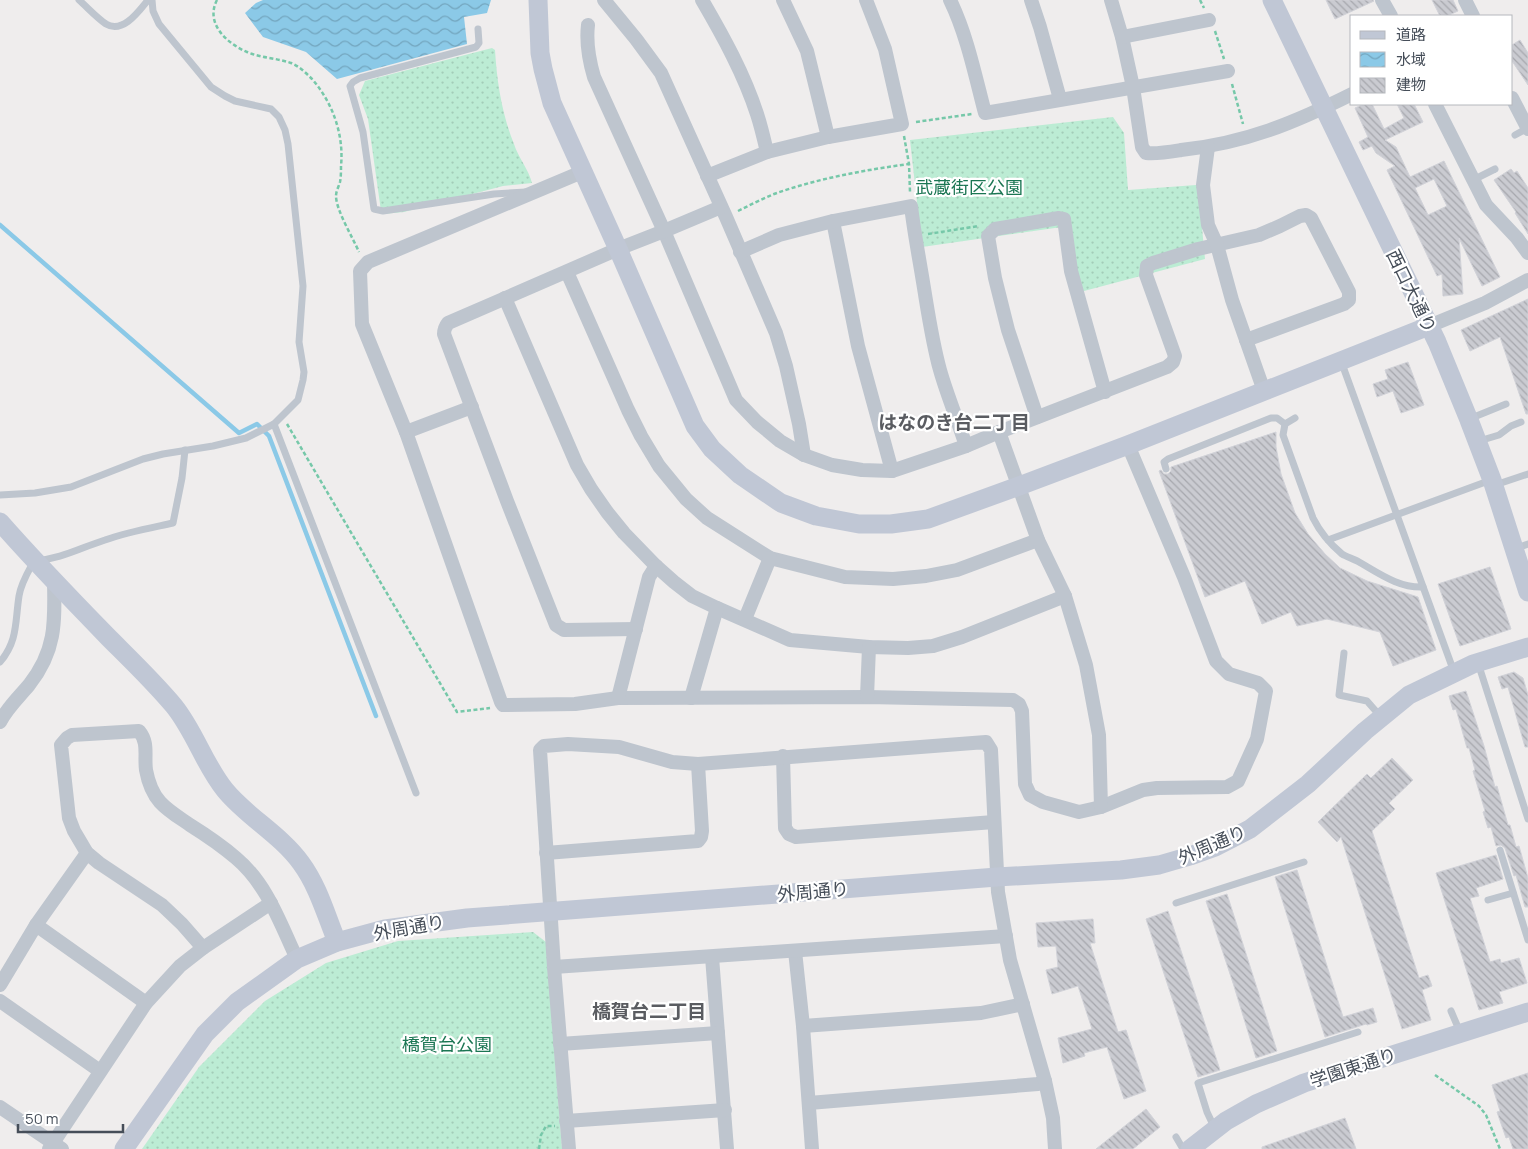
<svg xmlns="http://www.w3.org/2000/svg" width="1528" height="1149" viewBox="0 0 1528 1149" font-family="Manrope,'Noto Sans JP',sans-serif">
  <defs>
    <pattern id="grass-dots" width="8" height="8" patternUnits="userSpaceOnUse" patternTransform="scale(1.25)"><rect width="8" height="8" fill="#bcecd4"/><path d="M2 2h.1M6 6h.1" fill="none" stroke="#a3ccb8" stroke-width="1.8" stroke-linecap="round"/></pattern>
    <pattern id="water-waves" width="16" height="10" patternUnits="userSpaceOnUse" patternTransform="scale(1.25)"><rect width="16" height="10" fill="#8bc9e7"/><path d="M0 5q4-4 8 0t8 0" fill="none" stroke="#73a5be"/></pattern>
    <pattern id="building-back-hatch" width="6" height="6" patternUnits="userSpaceOnUse" patternTransform="scale(1.25)"><rect width="6" height="6" fill="#cacbd1"/><path d="M-1 5l2 2M0 0l6 6M5-1l2 2" fill="none" stroke="#a6a7ad"/></pattern>
  </defs>
  <rect width="100%" height="100%" fill="#efeded"/>
  <!-- grass -->
  <g fill="url(#grass-dots)">
    <path d="M492 48 495 50C497 83 502 114 514 144 518 157 529 170 532 183L503 186 404 212 383 214 381 211 368 119 359 95 365 81Z"/>
    <path d="M1113 117 1124 133 1128 190 1196 185 1198 186 1205 259 1084 291 1077 289 1069 226 922 247 910 140Z"/>
    <path d="M533 932 546 942 562 1149H142L199 1067 265 1001 326 963 398 941Z"/>
  </g>
  <!-- water -->
  <path fill="url(#water-waves)" d="M263 0H491L487 13 464 17 467 44 337 79 306 52 263 37 245 13 256 3Z"/>
  <g fill="none" stroke-linecap="round" stroke-linejoin="round">
    <!-- stream -->
    <path stroke="#8bc9e7" stroke-width="4.5" d="M0 225 239 433 257 424 269 436 376 716"/>
  </g>
  <!-- building -->
  <g fill="url(#building-back-hatch)" stroke="#d1d2d8" fill-rule="evenodd">
    <path d="M1326 0H1373L1374 1 1335 19Z"/>
    <path d="M1432 0H1453L1458 11 1447 16H1440Z"/>
    <path d="M1520 40 1528 53V85L1512 61V45Z"/>
    <path d="M1364 104H1372L1384 129 1404 118 1397 104H1414L1423 122 1385 140 1396 147 1410 177 1444 161 1500 277 1482 286 1459 238 1463 294 1443 296 1442 274 1437 276 1387 170 1395 166 1376 153 1372 146 1363 150 1359 142 1368 137 1355 108ZM1434 179 1447 206 1428 215 1415 188Z"/>
    <path d="M1511 169 1514 173 1517 171 1528 188V234L1515 213 1516 212 1494 180Z"/>
    <path d="M1528 299V414H1526L1500 337 1470 351 1461 330Z"/>
    <path d="M1408 362 1424 405 1401 413 1393 391 1377 397 1373 384 1388 379 1385 370Z"/>
    <path d="M1276 432V447L1281 474 1295 513 1308 534 1325 554 1340 568 1367 581 1418 597 1436 650 1393 666 1380 632 1327 619 1297 626 1291 612 1262 624 1245 581 1205 597 1159 471 1161 470 1164 474H1168L1171 471V467Z"/>
    <path d="M1490 567 1511 629 1460 646 1438 584Z"/>
    <path d="M1514 672 1523 678 1528 695V747H1525L1508 687 1502 689 1498 677Z"/>
    <path d="M1466 691 1484 746 1495 787 1497 786 1508 825H1510L1516 847 1519 846 1528 878V907H1525L1516 875 1514 876 1505 848 1501 845 1496 846 1491 827 1488 828 1483 812 1485 811 1473 771 1475 770 1469 748H1467L1456 709 1453 710 1449 696Z"/>
    <path d="M1392 758 1413 780 1389 803 1395 809 1372 831 1419 978 1428 975 1432 986 1422 990 1431 1020 1402 1029 1341 837 1337 842 1318 822 1367 774 1371 778Z"/>
    <path d="M1496 855 1503 879 1476 888 1479 896 1470 898 1490 962 1500 959 1501 963 1519 958 1527 983 1499 992 1503 1003 1479 1010 1436 873Z"/>
    <path d="M1297 870 1343 1017 1373 1008 1377 1022 1367 1025 1366 1024 1325 1037 1275 877Z"/>
    <path d="M1227 894 1277 1051 1256 1058 1233 983 1206 901Z"/>
    <path d="M1168 911 1220 1070 1198 1077 1146 919Z"/>
    <path d="M1093 919 1095 943H1090L1118 1032 1126 1030 1146 1091 1124 1099 1107 1047 1084 1053 1085 1056 1063 1063 1058 1038 1092 1029 1078 986 1052 994 1046 970 1058 967 1056 946 1038 947 1036 923Z"/>
    <path d="M1528 1073V1149H1513L1509 1137 1506 1138 1497 1112 1500 1111 1492 1085Z"/>
    <path d="M1146 1109 1160 1127 1133 1149H1096Z"/>
    <path d="M1345 1118 1356 1149H1262V1147Z"/>
  </g>
  <g fill="none" stroke-linecap="round" stroke-linejoin="round">
    <!-- path -->
    <g stroke="#76c8a9" stroke-width="2.5" stroke-dasharray="4 2.5" stroke-linecap="butt">
      <path d="M217 0C205 23 226 43 247 52 261 58 277 58 291 63 299 66 306 73 312 79 333 103 344 135 341 166 341 171 341 177 340 182 339 186 336 191 336 196 336 210 353 238 359 252"/>
      <path d="M1200 0 1204 8"/>
      <path d="M1215 31 1224 59"/>
      <path d="M1232 84 1243 124"/>
      <path d="M916 122 972 114"/>
      <path d="M904 136 909 164 910 192"/>
      <path d="M738 211C750 205 762 199 774 194 816 179 864 170 909 164"/>
      <path d="M928 234 979 226"/>
      <path d="M287 424 457 712 490 708"/>
      <path d="M1435 1075 1479 1106 1486 1115 1500 1149"/>
      <path d="M539 1149 541 1135 546 1126H555"/>
    </g>
    <!-- lane -->
    <g stroke="#bec5ce" stroke-width="7">
      <path d="M79 0C88 8 97 18 106 24 123 34 139 11 148 0"/>
      <path d="M478 29 479 43 476 47 360 78 353 82 350 86 363 132 374 209 383 211 494 194 526 192"/>
      <path d="M1515 135 1528 128"/>
      <path d="M1473 180 1495 169"/>
      <path d="M1341 361 1454 672"/>
      <path d="M1295 418 1285 424 1283 435 1313 518C1320 532 1330 544 1342 554 1347 557 1354 559 1359 562 1380 574 1399 588 1423 587"/>
      <path d="M1469 419 1506 404"/>
      <path d="M274 424 416 793"/>
      <path d="M1479 441 1499 435 1511 426 1521 422"/>
      <path d="M1166 469 1164 462 1168 459 1271 418H1277L1285 424"/>
      <path d="M1495 485 1528 474"/>
      <path d="M0 495 35 493 71 487 143 459 163 454 213 446 246 438 274 424 298 400 303 380 304 372 299 342 303 286 288 144 285 130 279 117 271 109 235 101 225 96 211 87 159 24 153 11 152 0"/>
      <path d="M1328 540 1491 480"/>
      <path d="M1514 549 1528 544"/>
      <path d="M1344 653 1339 695 1367 701 1381 717"/>
      <path d="M0 662C18 641 15 622 19 596 21 583 28 572 34 561 61 559 80 548 105 540 127 532 150 528 173 523L182 478 185 450"/>
      <path d="M1478 663 1528 819"/>
      <path d="M1500 850 1528 940"/>
      <path d="M1488 900 1513 893"/>
      <path d="M1176 903 1304 862"/>
      <path d="M1451 1011 1460 1032"/>
      <path d="M1215 1129 1207 1112 1198 1083 1358 1032"/>
      <path d="M1176 1137 1183 1149"/>
    </g>
    <!-- street -->
    <g stroke="#bec5ce" stroke-width="14">
      <path d="M604 0 636 39 661 73 726 217 776 333 786 366 799 424 804 455"/>
      <path d="M702 0C723 36 744 74 757 114 761 126 764 139 767 152"/>
      <path d="M783 0 807 51 828 137"/>
      <path d="M950 0C967 35 975 75 985 113L1228 71"/>
      <path d="M1031 0 1040 27 1060 99"/>
      <path d="M1111 0 1122 37 1133 87 1142 147 1146 153C1158 154 1169 152 1181 150 1246 143 1294 123 1352 94"/>
      <path d="M1382 0 1391 16"/>
      <path d="M1465 0 1473 16"/>
      <path d="M588 25C586 42 589 60 594 77L664 231 736 400 757 422 780 441 804 455 832 465 862 470 892 471 966 446 999 432 1167 367 1173 362 1175 356 1146 275 1147 266 1153 263 1198 249 1259 235 1280 226 1300 216 1306 215 1311 218 1349 292V300L1344 304 1246 340"/>
      <path d="M1122 37 1209 20"/>
      <path d="M1512 98 1528 129"/>
      <path d="M1435 104 1486 205 1517 238 1528 253"/>
      <path d="M1208 147 1203 185 1208 225 1217 245 1232 300 1264 391"/>
      <path d="M582 172 368 262 360 271 362 324 406 432 501 702 503 705 575 704 618 698 867 697 1013 700 1019 704 1022 711 1025 784 1030 795 1043 802 1079 812 1101 807 1143 790 1157 788 1227 787 1238 781 1257 739 1266 691 1258 683 1229 674 1216 661 1184 577 1128 445"/>
      <path d="M707 176 767 152 828 137 902 124 885 49 866 0"/>
      <path d="M833 221 858 346 892 471"/>
      <path d="M740 252 779 235 833 221 911 206C914 232 919 257 923 282 928 312 932 341 940 370 947 395 958 421 966 446"/>
      <path d="M567 272 628 410 641 436 659 466 686 499 707 518 770 558 845 577 893 579 926 576 957 570 1038 540"/>
      <path d="M505 298 577 465 591 489 607 512 624 533 656 566 674 582 692 596 717 608 790 640 869 647 908 648 933 646 962 637 1065 596"/>
      <path d="M1429 326 1485 303 1528 280"/>
      <path d="M1037 417 1008 330 995 278 988 236 995 229 1059 218 1064 219 1071 271 1105 392"/>
      <path d="M406 432 472 407"/>
      <path d="M999 432 1038 540 1065 596 1086 665 1099 735 1101 807"/>
      <path d="M745 619 770 558"/>
      <path d="M636 629 564 630 556 625 507 501 444 334C444 329 445 327 448 323L618 249 664 231 721 207"/>
      <path d="M867 697 869 647"/>
      <path d="M618 698 649 577 656 566"/>
      <path d="M691 698 717 608"/>
      <path d="M0 722C7 708 19 697 29 685 56 651 55 623 54 581"/>
      <path d="M783 756 785 828 789 834 796 837 994 822"/>
      <path d="M546 853 698 841 701 837 702 831 698 764"/>
      <path d="M36 925 146 1003"/>
      <path d="M203 948 182 924 162 905 99 863 87 853 74 831 69 818 61 745 67 738 72 735 139 731C149 743 144 755 146 770 148 781 152 793 160 802 168 811 180 818 190 825 206 835 222 846 236 858 267 884 280 923 297 959"/>
      <path d="M795 951 803 1026 812 1149"/>
      <path d="M712 957 727 1149"/>
      <path d="M554 967 1006 936"/>
      <path d="M0 985 36 925 87 853"/>
      <path d="M0 1001 100 1071"/>
      <path d="M803 1026 981 1013 1023 1004"/>
      <path d="M560 1044 718 1033"/>
      <path d="M809 1103 1038 1084 1045 1081"/>
      <path d="M0 1107 62 1149"/>
      <path d="M566 1121 725 1110"/>
      <path d="M49 1149 146 1003 180 966 203 948 271 903"/>
      <path d="M569 1149 554 967 540 750 544 746 568 744 619 747 672 762 698 764 986 742 991 750 998 892 1010 960 1045 1081 1053 1118 1055 1149"/>
    </g>
    <!-- secondary -->
    <g stroke="#c0c7d5" stroke-width="19">
      <path d="M538 0 540 53 543 69 552 103 618 249 695 426 712 449 740 475 781 503 816 516 859 524H891L928 519 1019 486 1128 445 1429 326"/>
      <path d="M1272 0 1437 342 1469 420 1492 480 1528 592"/>
      <path d="M0 522C35 562 72 600 109 638 131 660 154 682 174 706 195 732 204 764 225 790 247 817 280 834 301 863 318 886 326 915 337 942"/>
      <path d="M124 1149 205 1034 237 1002 297 959 337 942 385 929 467 918 997 877 1121 870 1159 865 1190 856 1215 847 1250 829 1308 784 1365 731 1409 695 1473 664 1528 647"/>
      <path d="M1190 1149 1226 1121 1256 1104 1304 1083 1528 1012"/>
    </g>
  </g>
  <g text-anchor="middle" dominant-baseline="central" stroke-width="4.5" stroke-linejoin="round" paint-order="stroke">
    <!-- park labels -->
    <g font-size="18" fill="#1b7653" stroke="#fff">
      <text x="969" y="187">武蔵街区公園</text>
      <text x="447" y="1044">橋賀台公園</text>
    </g>
    <!-- street labels -->
    <g font-size="18" fill="#464e59" stroke="#fff">
      <text transform="translate(1412 291) rotate(64)">西口大通り</text>
      <text transform="translate(1212 844) rotate(-23)">外周通り</text>
      <text transform="translate(813 891) rotate(-5)">外周通り</text>
      <text transform="translate(409 927) rotate(-10)">外周通り</text>
      <text transform="translate(1353 1067) rotate(-18)">学園東通り</text>
    </g>
    <!-- neighbourhood labels -->
    <g font-size="19" font-weight="bold" fill="#5a5c61" stroke="#fff">
      <text x="954" y="422">はなのき台二丁目</text>
      <text x="649" y="1011">橋賀台二丁目</text>
    </g>
  </g>
  <!-- legend -->
  <rect x="1350" y="15" width="162" height="90" fill="#ffffff" stroke="#b5b8bd"/>
  <rect x="1360" y="31" width="25" height="8" fill="#c0c7d5" stroke="#b5b8bd"/>
  <text x="1396" y="40" font-size="15" fill="#464e59">道路</text>
  <rect x="1360" y="52" width="25" height="15" fill="url(#water-waves)" stroke="#b5b8bd"/>
  <text x="1396" y="65" font-size="15" fill="#464e59">水域</text>
  <rect x="1360" y="78" width="25" height="15" fill="url(#building-back-hatch)" stroke="#b5b8bd"/>
  <text x="1396" y="90" font-size="15" fill="#464e59">建物</text>
  <!-- scale -->
  <path d="M18 1124v8h105v-8" fill="none" stroke="#464e59" stroke-width="2.5"/>
  <text x="25" y="1124" font-size="15" fill="#464e59" stroke="#ffffff" stroke-width="4" paint-order="stroke">50 m</text>
</svg>
